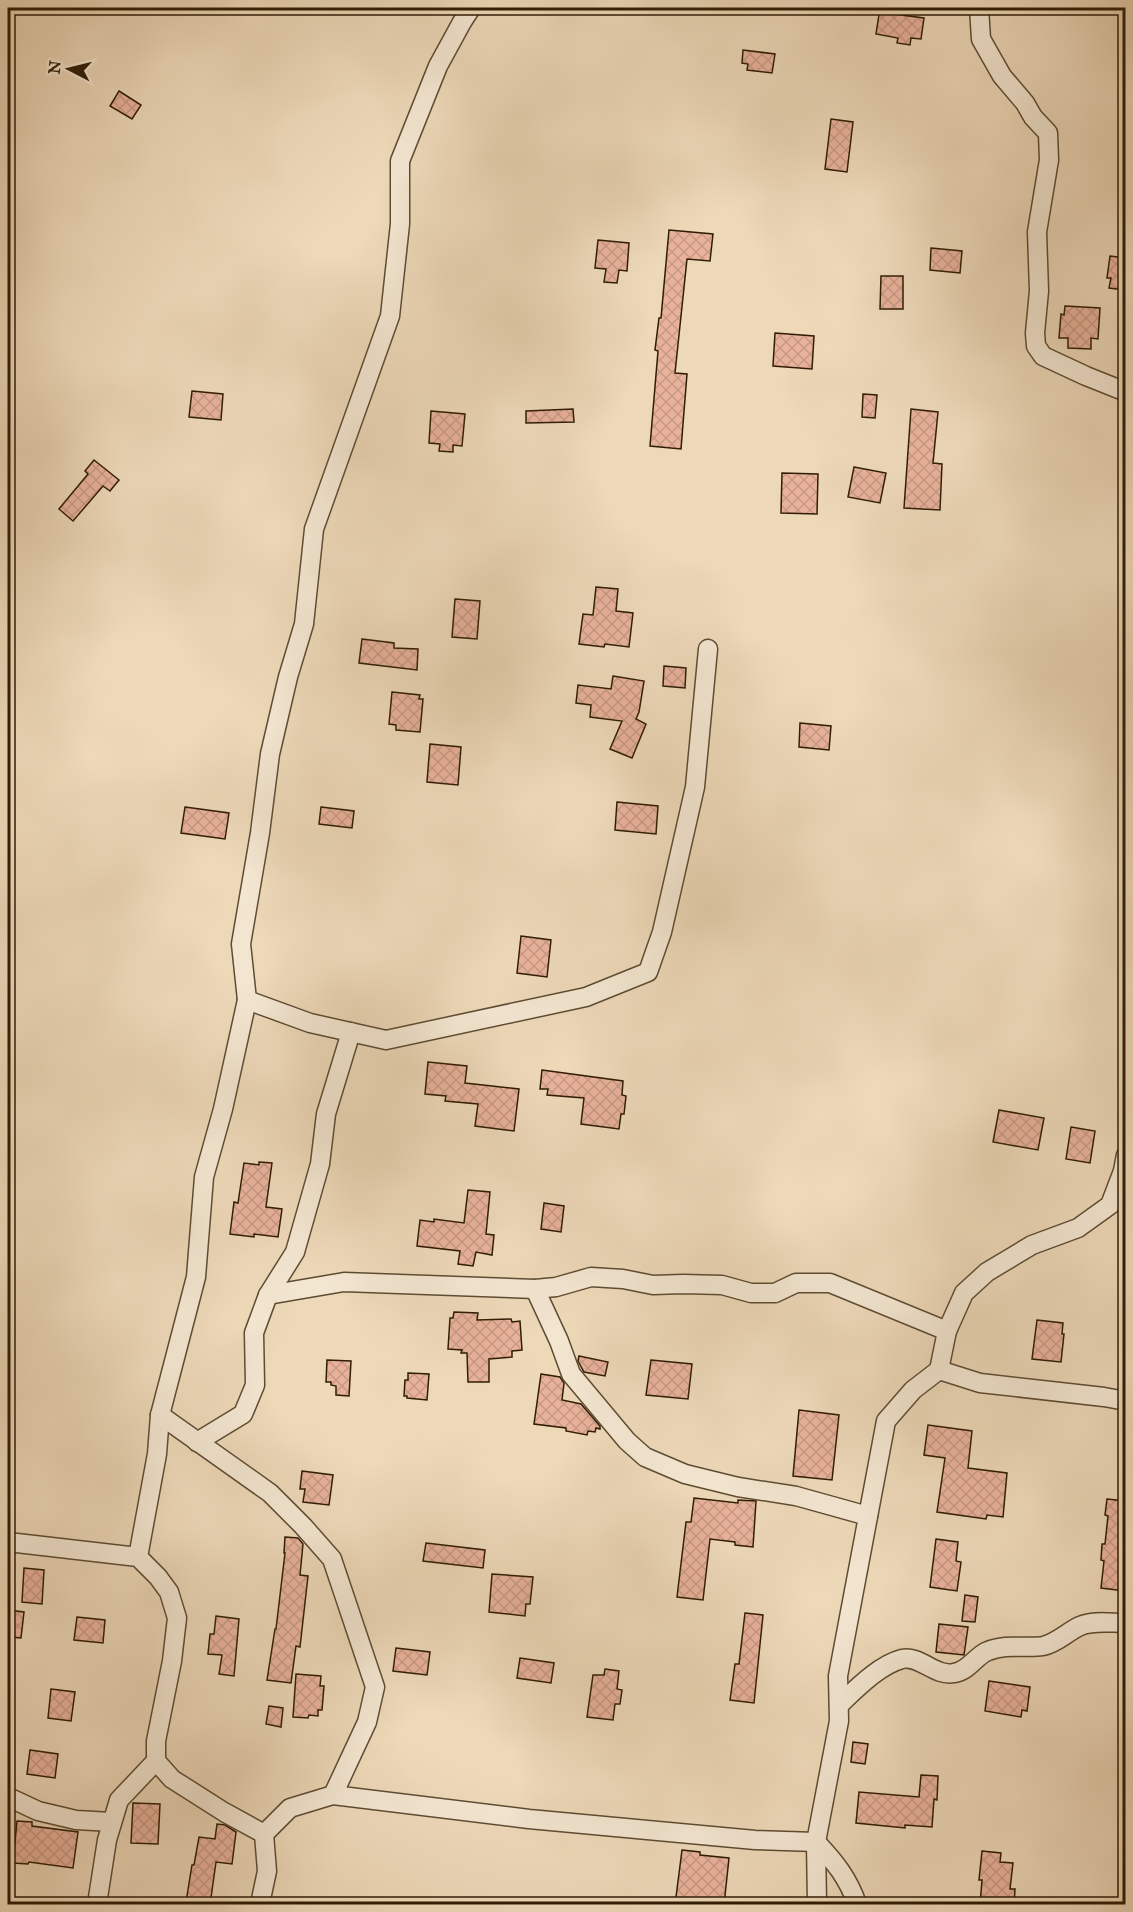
<svg xmlns="http://www.w3.org/2000/svg" width="1133" height="1912" viewBox="0 0 1133 1912" font-family="'IM FELL Great Primer',serif">
  <defs>
    <pattern id="building-cross-hatch" width="8" height="8" patternUnits="userSpaceOnUse" patternTransform="scale(1.5)"><rect width="8" height="8" fill="#e9b29b"/><path d="M0 0l8 8M0 8l8-8" fill="none" stroke="#c89984"/></pattern>
  </defs>
  <rect width="100%" height="100%" fill="#edd8b8"/>
  <filter id="stains"><feTurbulence type="fractalNoise" baseFrequency=".00333" numOctaves="4"/><feColorMatrix values="0 0 0 0 .2 0 0 0 0 .09 0 0 0 0 .02 0 0 0 .5 -.17"/></filter>
  <radialGradient id="worn" r=".72"><stop offset=".6" stop-color="#630" stop-opacity="0"/><stop offset="1" stop-color="#630" stop-opacity=".3"/></radialGradient>
  <!-- building -->
  <g fill="url(#building-cross-hatch)" stroke="#2f1d05" stroke-width="1.5">
    <path d="M880 8H895L894 14 924 18 921 39 911 38 910 45 897 43 898 38 876 34Z"/>
    <path d="M743 50 775 54 772 73 747 70 748 64 742 63Z"/>
    <path d="M119 91 141 105 132 119 110 106Z"/>
    <path d="M831 119 853 122 847 172 825 169Z"/>
    <path d="M669 230 713 234 710 261 687 259 675 373 687 374 681 449 650 446 658 351 655 350 659 318H661Z"/>
    <path d="M598 240 629 243 627 271 619 270 617 283 604 282 606 269 595 268Z"/>
    <path d="M931 248 962 251 960 273 930 270Z"/>
    <path d="M1110 256 1125 258V290L1109 288 1111 278H1107Z"/>
    <path d="M881 276H903V309H880Z"/>
    <path d="M1065 306 1100 308 1098 339 1091 338V349L1068 348V338H1059L1061 314 1064 315Z"/>
    <path d="M775 333 814 336 812 369 773 366Z"/>
    <path d="M192 391 223 394 221 420 189 417Z"/>
    <path d="M863 394 877 395 875 418 862 417Z"/>
    <path d="M573 409 574 422 526 423V411Z"/>
    <path d="M911 409 938 412 933 463 942 464 940 510 904 508Z"/>
    <path d="M431 411 465 414 462 446 453 445V452L439 451 440 444 429 443Z"/>
    <path d="M94 460 119 480 110 491 103 486 73 521 59 509 88 474 85 471Z"/>
    <path d="M854 467 886 473 880 503 848 497Z"/>
    <path d="M782 473 818 474 817 514 781 513Z"/>
    <path d="M596 587 618 589 616 611 633 613 629 647 605 644 604 647 579 644 583 614 593 615Z"/>
    <path d="M455 599 480 601 477 639 452 637Z"/>
    <path d="M362 639 394 643V648L418 649 417 670 359 663Z"/>
    <path d="M664 666 686 668 685 688 663 686Z"/>
    <path d="M613 676 644 681 639 712 636 719 646 724 632 758 610 749 622 721 590 717 591 705 576 703 578 685 611 689Z"/>
    <path d="M392 692 420 695 419 699H423L420 732 396 730V725L389 724Z"/>
    <path d="M800 723 831 726 829 750 799 747Z"/>
    <path d="M430 744 461 747 458 785 427 782Z"/>
    <path d="M617 802 658 806 656 834 615 830Z"/>
    <path d="M185 807 229 813 225 839 181 833Z"/>
    <path d="M321 807 354 811 352 828 319 824Z"/>
    <path d="M521 936 551 940 547 977 517 973Z"/>
    <path d="M428 1062 467 1066 465 1083 519 1089 514 1131 475 1126 478 1104 445 1101 446 1096 425 1094Z"/>
    <path d="M542 1070 623 1081 622 1095 626 1096 624 1114H621L619 1129 581 1124 584 1098 547 1095 548 1089H540Z"/>
    <path d="M999 1110 1044 1118 1038 1150 993 1142Z"/>
    <path d="M1071 1127 1095 1131 1090 1163 1066 1159Z"/>
    <path d="M259 1162 272 1163 266 1207 282 1209 278 1237 254 1234V1237L230 1234 234 1202 238 1203 244 1163 259 1165Z"/>
    <path d="M468 1190 490 1192 486 1234 494 1235 492 1255 476 1252 473 1266 458 1264 460 1251 417 1246 420 1220 434 1222V1219L464 1223Z"/>
    <path d="M544 1203 564 1206 561 1232 541 1229Z"/>
    <path d="M454 1312 478 1313 477 1320 511 1319 512 1322 520 1321 522 1350 512 1351V1357L489 1359V1382H468L467 1353H461L462 1350 448 1349 450 1318H453Z"/>
    <path d="M1037 1320 1063 1323 1062 1334H1064L1061 1362 1032 1359Z"/>
    <path d="M579 1356 608 1362 605 1376 584 1372 578 1361Z"/>
    <path d="M327 1360 351 1361 349 1396 336 1395V1386L331 1385V1382H326Z"/>
    <path d="M651 1360 692 1364 688 1399 646 1395Z"/>
    <path d="M408 1373 429 1374 427 1400 407 1398V1396H404L405 1380H408Z"/>
    <path d="M541 1374 560 1377 564 1383 562 1400 581 1404 600 1426V1429L596 1428 595 1432 588 1431 587 1435 566 1431V1428L534 1424Z"/>
    <path d="M799 1410 839 1415 832 1480 793 1476Z"/>
    <path d="M928 1425 972 1431 968 1468 1007 1473 1003 1517 987 1515 986 1519 937 1512 945 1458 924 1455Z"/>
    <path d="M302 1471 333 1475 329 1505 303 1502 305 1489H300Z"/>
    <path d="M694 1498 738 1503V1500L756 1501 753 1547 735 1545V1542L710 1539 703 1600 677 1597 686 1522H691Z"/>
    <path d="M1107 1499 1125 1501V1591L1101 1588 1104 1561 1101 1560 1102 1544H1105L1108 1516 1105 1515Z"/>
    <path d="M285 1537 298 1538 303 1544 300 1575 308 1576 300 1647 296 1646 291 1683 267 1680 275 1629H276L285 1553H284Z"/>
    <path d="M936 1539 958 1542 956 1561 961 1562 957 1591 930 1587Z"/>
    <path d="M426 1543 485 1550 483 1568 423 1561Z"/>
    <path d="M24 1568 44 1570 42 1604 22 1602Z"/>
    <path d="M492 1574 533 1577 530 1604H526L525 1616 489 1612Z"/>
    <path d="M965 1595 978 1597 975 1622 962 1621Z"/>
    <path d="M8 1610 24 1612 21 1638 8 1637Z"/>
    <path d="M745 1613 763 1615 754 1703 730 1700 735 1664H739Z"/>
    <path d="M216 1616 239 1619 234 1676 219 1674 222 1655 208 1654 210 1634H214Z"/>
    <path d="M77 1617 105 1620 103 1643 74 1640Z"/>
    <path d="M939 1624 968 1627 964 1655 936 1652Z"/>
    <path d="M396 1648 430 1652 427 1675 393 1671Z"/>
    <path d="M520 1658 554 1663 551 1683 517 1678Z"/>
    <path d="M605 1669 619 1671 617 1689 622 1690 620 1704H615L613 1720 587 1717 593 1675H604Z"/>
    <path d="M296 1674 321 1676 320 1686H324L322 1710H318V1716L309 1715 308 1718 293 1717Z"/>
    <path d="M989 1681 1030 1687 1027 1711 1022 1710 1021 1717 985 1711Z"/>
    <path d="M51 1689 75 1692 71 1721 48 1718Z"/>
    <path d="M269 1706 283 1708 281 1727 266 1724Z"/>
    <path d="M853 1742 868 1744 865 1764 851 1762Z"/>
    <path d="M30 1750 58 1754 55 1778 27 1774Z"/>
    <path d="M921 1775 938 1776 937 1800 934 1799 932 1827 905 1825V1828L856 1823 859 1792 919 1797Z"/>
    <path d="M133 1803 160 1804 158 1844 131 1843Z"/>
    <path d="M17 1821 32 1822V1826L78 1832 73 1868 29 1862 28 1864 13 1863Z"/>
    <path d="M217 1824 225 1825 236 1832 232 1864 216 1862 210 1905 186 1902 192 1865H194L199 1837 215 1839Z"/>
    <path d="M682 1850 700 1852V1855L729 1858 724 1905H675Z"/>
    <path d="M982 1851 1001 1853 1000 1862 1013 1863 1010 1889H1015L1014 1905H980L982 1880H979Z"/>
  </g>
  <g fill="none" stroke-linecap="round" stroke-linejoin="round">
    <!-- minor casing -->
    <g stroke="#5e4c32" stroke-width="21">
      <g id="minor">
        <path d="M979 8 981 39 1002 76 1025 103 1033 117 1048 133 1049 160 1037 232 1039 291 1035 333 1036 346 1043 356 1086 376 1126 392"/>
        <path d="M247 1000 310 1023 386 1040 586 997 648 972 662 932 695 787 708 649"/>
        <path d="M535 1289 559 1341 571 1374 627 1441 645 1457 685 1474 738 1487 796 1496 868 1516"/>
        <path d="M268 1295 344 1282 535 1289 556 1287 591 1277 623 1279 653 1285 683 1284 722 1285 751 1293H775L796 1283H830L947 1331"/>
        <path d="M939 1370 980 1383 1104 1397 1126 1401"/>
        <path d="M160 1415 270 1493 303 1526 332 1559 375 1687 367 1722 333 1795"/>
        <path d="M197 1442 243 1414 255 1385 254 1333 268 1295 295 1252 320 1164 326 1114 351 1032"/>
        <path d="M8 1542 138 1557 158 1577 169 1592 177 1618 172 1661 156 1741V1761L172 1779 224 1812 264 1834 267 1871 260 1904"/>
        <path d="M138 1557 157 1454 160 1415 196 1277 204 1177 223 1109 247 1000 241 944 260 833 270 754 288 677 304 624 314 529 390 316 400 224V161L438 66 462 22 471 8"/>
        <path d="M839 1705C856 1689 879 1665 902 1659 920 1655 935 1677 954 1673 969 1671 975 1656 988 1651 1007 1643 1026 1649 1043 1646 1057 1643 1067 1632 1080 1626 1093 1620 1111 1623 1126 1623"/>
        <path d="M8 1797 38 1811 76 1820 112 1822"/>
        <path d="M264 1834 290 1808 333 1795 529 1819 755 1840 816 1842C835 1862 848 1878 857 1904"/>
        <path d="M97 1904 107 1840 119 1800 156 1761"/>
        <path d="M817 1904 816 1842 839 1721 838 1676 886 1421 913 1390 939 1370 947 1331 964 1293 987 1272 1032 1245 1078 1228 1110 1205 1123 1171 1126 1155"/>
      </g>
    </g>
    <!-- minor -->
    <use href="#minor" stroke="#f3e6d1" stroke-width="18"/>
  </g>
  <!-- margin -->
  <rect width="1133" height="1912" fill="none" stroke="#edd8b8" stroke-width="30"/>
  <rect x="9" y="9" width="1115" height="1894" fill="none" stroke="#2f1d05" stroke-width="3"/>
  <rect x="15" y="15" width="1103" height="1882" fill="none" stroke="#2f1d05" stroke-width="1.5"/>
  <!-- north arrow -->
  <g transform="translate(69 69) rotate(277)" stroke="#f3e6d1" stroke-width="4.5" paint-order="stroke">
  <path d="M0-4.5L10 22L0 15L-10 22Z" fill="#2f1d05"/>
  <text y="-9" font-size="16" font-weight="bold" text-anchor="middle" fill="#2f1d05">N</text>
  </g>
  <rect width="100%" height="100%" filter="url(#stains)"/>
  <rect width="100%" height="100%" fill="url(#worn)"/>
</svg>
